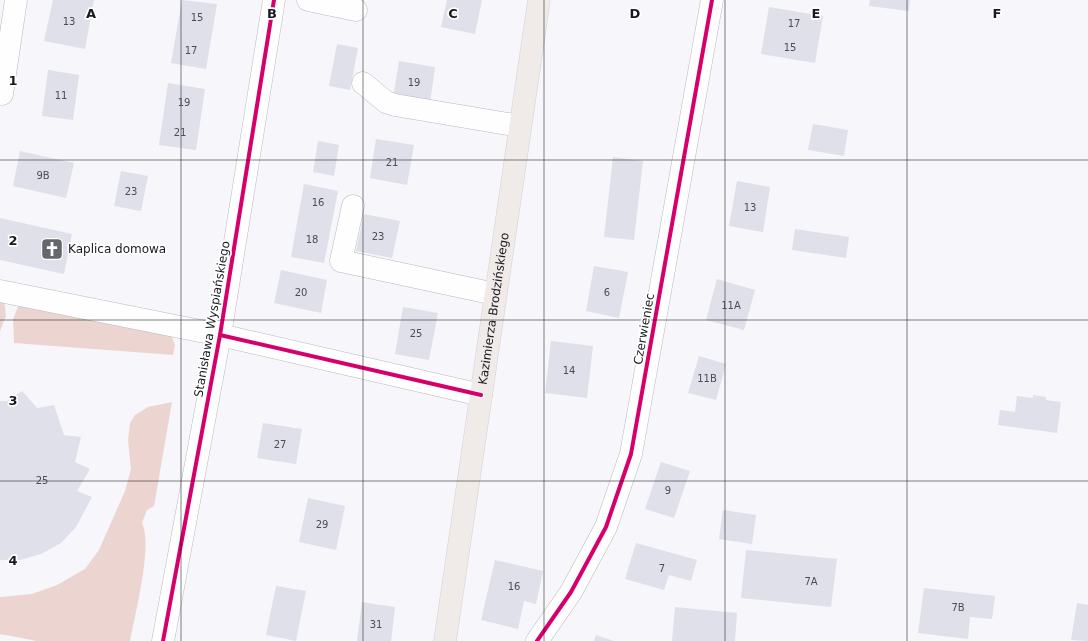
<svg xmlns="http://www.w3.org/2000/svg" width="1088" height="641" viewBox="0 0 1088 641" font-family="'DejaVu Sans',sans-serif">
  <rect width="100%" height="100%" fill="#f6f6fb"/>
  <!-- green -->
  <g fill="#ecd5d0">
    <path d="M0 298 4 299 6 316 0 331Z"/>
    <path d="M20 302 169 330 175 345 173 355 14 343 13 319Z"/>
    <path d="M172 402 154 506 147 510 142 523C153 545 135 614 130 641H37L0 634V597L32 594 57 585 85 569 99 550 125 491 131 469 128 440 130 423 135 415 148 407Z"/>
  </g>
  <!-- building -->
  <g fill="#dfe0ea">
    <path d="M53 0H94L85 49 44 41Z"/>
    <path d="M182 0 217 4 206 69 171 63Z"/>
    <path d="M447 0H482L475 34 441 27Z"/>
    <path d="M870 0H910L909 11 869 6Z"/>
    <path d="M769 7 823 16 815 63 761 54Z"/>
    <path d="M337 44 358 48 350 90 329 86Z"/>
    <path d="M399 61 435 67 430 103 393 98Z"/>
    <path d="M48 70 79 75 73 120 42 116Z"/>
    <path d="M168 83 205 89 196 150 159 145Z"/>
    <path d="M813 124 848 130 844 156 808 150Z"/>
    <path d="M376 139 414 145 407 185 370 178Z"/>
    <path d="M318 141 339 145 334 176 313 172Z"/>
    <path d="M20 151 74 163 66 198 13 186Z"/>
    <path d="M613 157 643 161 634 240 604 237Z"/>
    <path d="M121 171 148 176 141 211 114 206Z"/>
    <path d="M737 181 770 187 763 232 729 226Z"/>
    <path d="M304 184 338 191 324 263 291 257Z"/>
    <path d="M364 214 400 221 392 258 356 251Z"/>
    <path d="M0 218 72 234 64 274 0 260Z"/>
    <path d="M795 229 849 237 846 258 792 250Z"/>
    <path d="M594 266 628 272 619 318 586 311Z"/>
    <path d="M281 270 327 280 321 313 274 303Z"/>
    <path d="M717 279 755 290 744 330 706 320Z"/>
    <path d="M403 307 438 313 429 360 395 354Z"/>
    <path d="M551 341 593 346 587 398 545 393Z"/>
    <path d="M699 356 726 364 716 400 688 393Z"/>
    <path d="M22 391 37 408 54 405 64 435 81 437 75 462 90 469 77 491 92 497 76 527 61 543 41 554 20 560H0V401H7Z"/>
    <path d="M1033 395 1046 397V400L1061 402 1057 433 998 425 1000 410 1015 412 1017 396 1033 398Z"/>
    <path d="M263 423 302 429 296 464 257 458Z"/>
    <path d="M661 462 690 471 674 518 645 509Z"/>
    <path d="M308 498 345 506 336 550 299 542Z"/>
    <path d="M723 510 756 515 752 544 719 539Z"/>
    <path d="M636 543 697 560 691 581 669 575 664 590 625 579Z"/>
    <path d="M746 550 837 559 831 607 741 598Z"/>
    <path d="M495 560 543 571 536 604 524 601 518 629 481 620Z"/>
    <path d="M276 586 306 591 296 641 266 635Z"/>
    <path d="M924 588 995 596 992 619 970 617 968 639 918 633Z"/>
    <path d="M362 602 395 607 391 641H357Z"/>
    <path d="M1077 603 1088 605V641L1071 640Z"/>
    <path d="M675 607 737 613 735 641H672Z"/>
    <path d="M596 635 614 641H594Z"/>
  </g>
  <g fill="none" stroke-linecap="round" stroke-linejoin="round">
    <!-- minor casing -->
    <g stroke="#b8b9bd" stroke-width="23">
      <g id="minor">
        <path d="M308 0 356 10"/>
        <path d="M363 83 386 102 395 105 520 126"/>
        <path d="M2 94 16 0"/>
        <path d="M353 206 341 261 495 294"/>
        <path d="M0 291 220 335 481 395"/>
        <path d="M163 641 220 335 274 0"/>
        <path d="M537 641 571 592 606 527 631 454 712 0"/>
      </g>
    </g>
    <!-- major casing -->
    <g stroke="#d2d2d5" stroke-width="23">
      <g id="major">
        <path id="s1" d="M445 641 539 0"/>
      </g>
    </g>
    <!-- minor -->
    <use href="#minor" stroke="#fefefe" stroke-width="22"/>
    <!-- major -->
    <use href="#major" stroke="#f0eae9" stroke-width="22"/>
    <!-- cycleway casing -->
    <g stroke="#fff" stroke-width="6">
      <g id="cycleway">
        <path d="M220 335 481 395"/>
        <path d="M163 641 220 335 274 0"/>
        <path d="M537 641 571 592 606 527 631 454 712 0"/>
      </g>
    </g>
    <!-- cycleway -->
    <use href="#cycleway" stroke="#d6006c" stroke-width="4"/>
  </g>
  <!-- grid -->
  <path fill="none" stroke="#191a1f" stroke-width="1" stroke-opacity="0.55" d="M181 0V641M363 0V641M544 0V641M725 0V641M907 0V641M0 160H1088M0 320H1088M0 481H1088"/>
  <!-- icons -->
  <defs>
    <g id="church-square" transform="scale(1.15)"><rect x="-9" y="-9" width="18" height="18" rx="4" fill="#66676c" stroke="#fff"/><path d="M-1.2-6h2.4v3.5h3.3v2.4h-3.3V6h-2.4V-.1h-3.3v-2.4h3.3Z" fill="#fff"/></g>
  </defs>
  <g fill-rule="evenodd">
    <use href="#church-square" x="52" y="249"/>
  </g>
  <g text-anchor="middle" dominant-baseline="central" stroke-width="3.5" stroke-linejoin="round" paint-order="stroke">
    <!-- number labels -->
    <g font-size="10" fill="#4c4c53">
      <text x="197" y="17">15</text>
      <text x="69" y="21">13</text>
      <text x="794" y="23">17</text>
      <text x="790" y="47">15</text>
      <text x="191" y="50">17</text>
      <text x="414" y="82">19</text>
      <text x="61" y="95">11</text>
      <text x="184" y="102">19</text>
      <text x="180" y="132">21</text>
      <text x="392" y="162">21</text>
      <text x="43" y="175">9B</text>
      <text x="131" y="191">23</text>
      <text x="318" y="202">16</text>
      <text x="750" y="207">13</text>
      <text x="378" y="236">23</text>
      <text x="312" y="239">18</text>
      <text x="301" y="292">20</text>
      <text x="607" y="292">6</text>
      <text x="731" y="305">11A</text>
      <text x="416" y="333">25</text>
      <text x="569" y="370">14</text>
      <text x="707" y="378">11B</text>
      <text x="280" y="444">27</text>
      <text x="42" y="480">25</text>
      <text x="668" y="490">9</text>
      <text x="322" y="524">29</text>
      <text x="662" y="568">7</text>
      <text x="811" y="581">7A</text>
      <text x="514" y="586">16</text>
      <text x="958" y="607">7B</text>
      <text x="376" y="624">31</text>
    </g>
    <!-- poi labels -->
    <g font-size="12" fill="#191a1f" stroke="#fff" text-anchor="start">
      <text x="68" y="249">Kaplica domowa</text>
    </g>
    <!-- street labels -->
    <g font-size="12" fill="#191a1f" stroke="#fff">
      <text stroke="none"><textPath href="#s1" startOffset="336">Kazimierza Brodzińskiego</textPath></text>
      <text transform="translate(212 319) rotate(-80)">Stanisława Wyspiańskiego</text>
      <text transform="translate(644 329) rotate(-80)">Czerwieniec</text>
    </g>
  </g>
  <g font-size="13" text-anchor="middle" font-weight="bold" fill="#191a1f" stroke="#fff" stroke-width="3.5" stroke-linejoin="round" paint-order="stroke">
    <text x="91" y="18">A</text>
    <text x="272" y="18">B</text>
    <text x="453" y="18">C</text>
    <text x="635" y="18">D</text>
    <text x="816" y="18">E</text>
    <text x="997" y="18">F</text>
    <text x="13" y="85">1</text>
    <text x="13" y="245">2</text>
    <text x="13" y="405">3</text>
    <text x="13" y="565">4</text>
  </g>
</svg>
